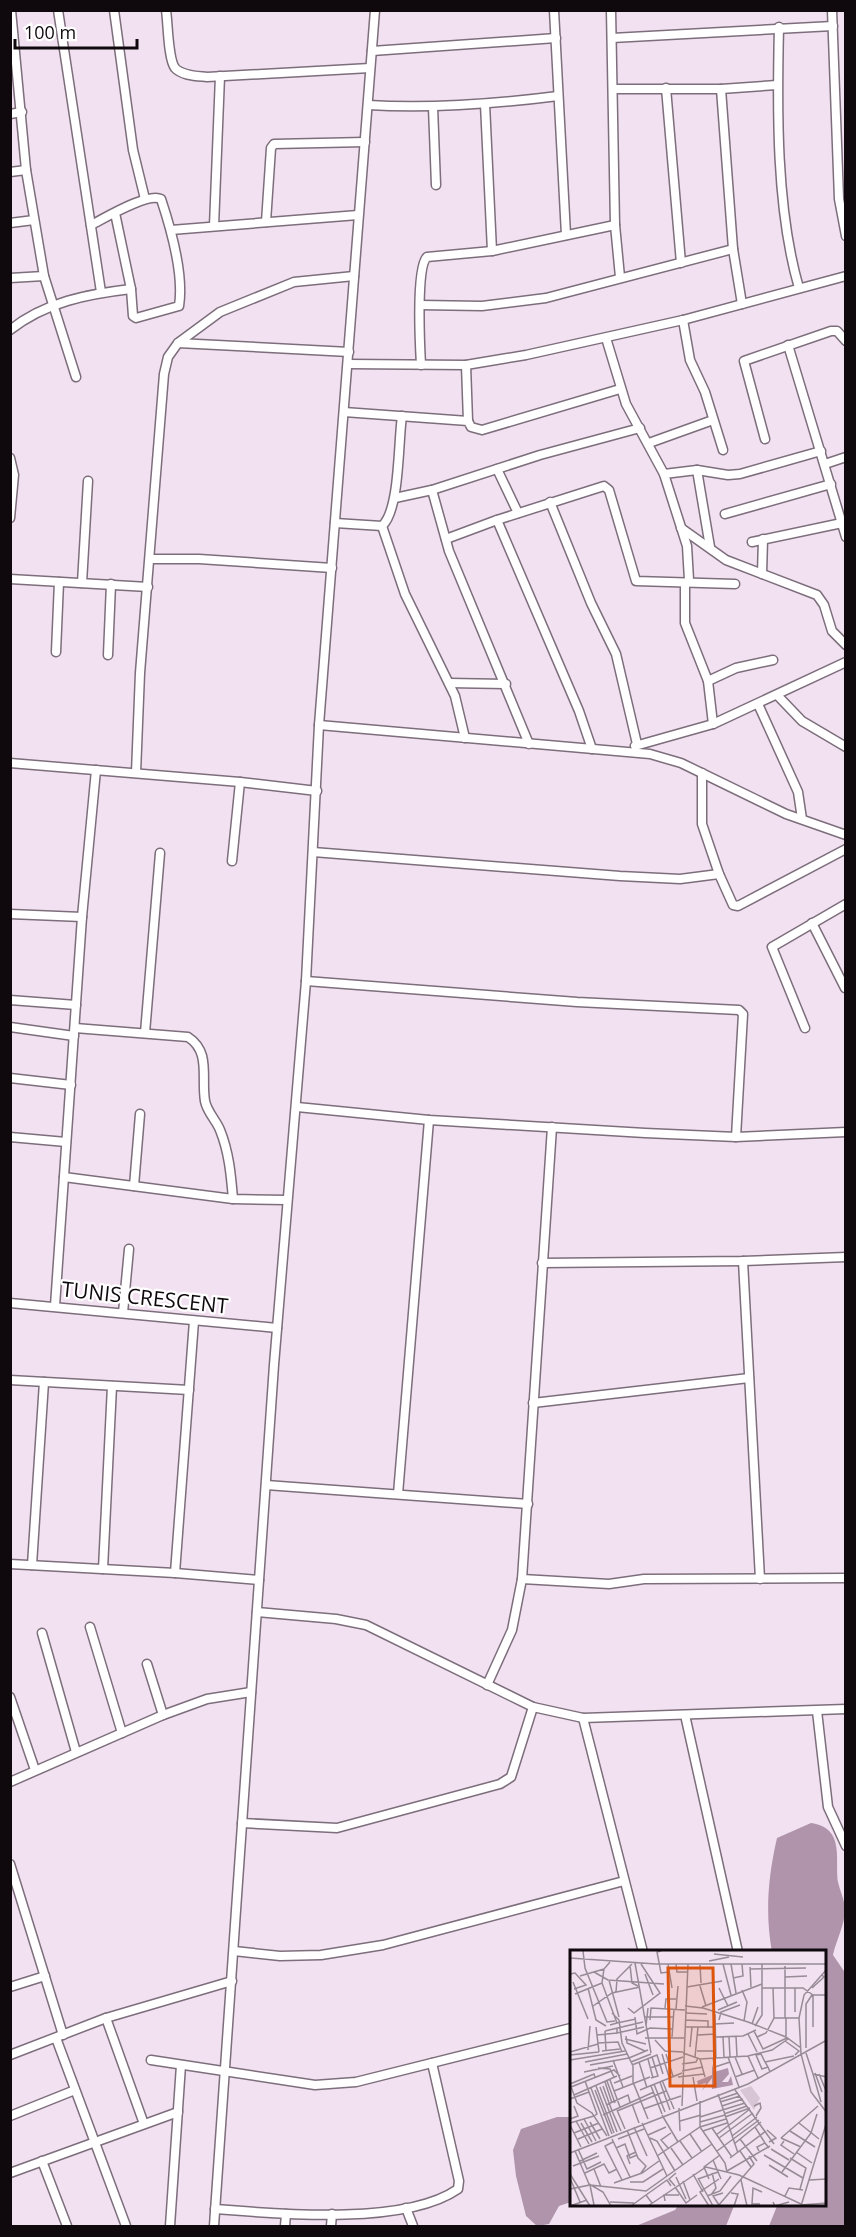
<svg xmlns="http://www.w3.org/2000/svg" width="856" height="2237" viewBox="0 0 856 2237" font-family="'Open Sans',sans-serif">
  <rect width="100%" height="100%" fill="#f2e1f0"/>
  <!-- water -->
  <g fill="#af94ac">
    <path d="M811 1823C845 1828 835 1858 838 1882 840 1891 845 1901 845 1910 845 1924 836 1941 833 1955L846 1974 845 2226H769L777 2206H824V1952H772C765 1913 768 1877 777 1838Z"/>
    <path d="M557 2117H571V2202L559 2206 549 2224 537 2226 526 2216 516 2176 513 2150 521 2129Z"/>
    <path d="M678 2206H734L726 2226H636L675 2210Z"/>
  </g>
  <g fill="none" stroke-linecap="round" stroke-linejoin="round">
    <!-- street casing -->
    <g stroke="#7d6e7c" stroke-width="11">
      <g id="street">
        <path d="M11 10 26 170 44 276 76 377"/>
        <path d="M58 10 101 292"/>
        <path d="M114 10 133 150 145 199"/>
        <path d="M166 10C168 23 168 59 175 68 182 76 198 76 207 77L370 68"/>
        <path d="M554 10 566 235"/>
        <path d="M611 10 615 225 620 277"/>
        <path d="M832 10 839 199 846 236"/>
        <path d="M779 27C777 109 776 209 799 288"/>
        <path d="M612 38 833 26"/>
        <path d="M372 51 556 38"/>
        <path d="M666 88 681 263"/>
        <path d="M615 89H721L777 85"/>
        <path d="M721 89 733 249 742 304"/>
        <path d="M485 104 492 251"/>
        <path d="M368 105C432 109 495 104 558 96"/>
        <path d="M433 107 436 185"/>
        <path d="M10 114 22 112"/>
        <path d="M10 172 26 170"/>
        <path d="M266 222 271 148 274 144 365 142"/>
        <path d="M10 223 34 220"/>
        <path d="M91 225C105 218 148 192 161 199 171 229 184 275 179 306L136 318 133 316 131 289 115 213"/>
        <path d="M214 226 220 76"/>
        <path d="M171 230 358 215"/>
        <path d="M10 278 44 276"/>
        <path d="M420 305 482 306 546 298 733 249"/>
        <path d="M683 320 690 360 705 392 723 450"/>
        <path d="M10 330C45 302 88 294 131 289"/>
        <path d="M606 338 626 404 664 474 687 546 689 580 685 584V623L708 681 713 724"/>
        <path d="M178 343 349 352"/>
        <path d="M788 345 846 537"/>
        <path d="M348 364 466 365 526 355 683 320 846 276"/>
        <path d="M421 365C420 347 416 267 427 257L492 251 615 225"/>
        <path d="M466 365 468 421"/>
        <path d="M344 412 468 421 471 427 482 430 620 389"/>
        <path d="M765 439 744 361 831 331H837L846 341"/>
        <path d="M649 443 713 420"/>
        <path d="M10 458 14 475 10 518"/>
        <path d="M825 464 846 457"/>
        <path d="M497 469 518 513"/>
        <path d="M697 470 710 547"/>
        <path d="M664 474 697 470 728 475 740 474 821 451"/>
        <path d="M432 490 449 551 529 744"/>
        <path d="M395 498 432 490 540 455 640 428"/>
        <path d="M550 502 591 603 616 654 637 744"/>
        <path d="M725 514 831 484"/>
        <path d="M497 520 579 711 592 749"/>
        <path d="M335 523 382 526C400 510 398 443 402 416"/>
        <path d="M382 526 405 594 455 696 465 738"/>
        <path d="M681 528 726 560 817 595 824 605 832 631 846 645"/>
        <path d="M446 539 497 520 604 486 609 490 636 581 735 584"/>
        <path d="M752 542 842 523"/>
        <path d="M150 559H199L332 568"/>
        <path d="M762 574 763 539"/>
        <path d="M10 579 148 587"/>
        <path d="M82 583 88 481"/>
        <path d="M56 652 59 582"/>
        <path d="M108 655 111 584"/>
        <path d="M708 681 736 668 773 660"/>
        <path d="M449 683 506 684"/>
        <path d="M778 696 802 721 846 747"/>
        <path d="M758 704 798 792 802 819"/>
        <path d="M319 725 650 754 681 763 786 814 846 835"/>
        <path d="M635 746 713 724 846 662"/>
        <path d="M10 763 240 782 317 791"/>
        <path d="M136 773 140 673 164 374 168 357 178 343 220 312 294 282 354 276"/>
        <path d="M702 773V824L719 874 733 905 738 906 846 849"/>
        <path d="M313 852 620 876 680 879 719 874"/>
        <path d="M232 861 240 782"/>
        <path d="M10 914 82 917"/>
        <path d="M812 923 845 988"/>
        <path d="M306 981 577 1002 739 1010 743 1014 736 1137"/>
        <path d="M10 1000 76 1005"/>
        <path d="M10 1027 74 1036"/>
        <path d="M75 1028 188 1037C211 1052 201 1077 205 1101 207 1112 216 1120 220 1130 229 1152 231 1175 233 1199"/>
        <path d="M805 1028 772 947 846 904"/>
        <path d="M145 1033 160 853"/>
        <path d="M10 1078 71 1085"/>
        <path d="M297 1107 429 1120 645 1133 736 1137 846 1132"/>
        <path d="M10 1137 66 1142"/>
        <path d="M64 1177 233 1199 286 1200"/>
        <path d="M134 1186 140 1114"/>
        <path d="M743 1261 760 1579"/>
        <path d="M542 1263 743 1261 846 1257"/>
        <path d="M10 1303 277 1328"/>
        <path d="M55 1306 82 917 96 770"/>
        <path d="M123 1313 129 1249"/>
        <path d="M10 1380 189 1390"/>
        <path d="M533 1403 749 1378"/>
        <path d="M266 1485 528 1504"/>
        <path d="M398 1494 429 1120"/>
        <path d="M10 1564 175 1573 259 1580"/>
        <path d="M32 1565 44 1382"/>
        <path d="M103 1569 112 1386"/>
        <path d="M175 1573 194 1321"/>
        <path d="M522 1579 609 1584 644 1579 846 1578"/>
        <path d="M257 1612 336 1619 366 1625 533 1707 583 1718 846 1709"/>
        <path d="M90 1627 122 1733"/>
        <path d="M42 1633 76 1752"/>
        <path d="M147 1664 163 1715"/>
        <path d="M487 1685 512 1630 522 1579 552 1127"/>
        <path d="M10 1697 35 1770"/>
        <path d="M817 1711 828 1807 846 1846"/>
        <path d="M685 1715 738 1952"/>
        <path d="M583 1718 643 1952"/>
        <path d="M10 1782 163 1715 207 1699 251 1692"/>
        <path d="M242 1823 337 1828 500 1784 511 1777 533 1707"/>
        <path d="M10 1864 63 2035"/>
        <path d="M234 1951 280 1956 321 1955 383 1945 624 1881"/>
        <path d="M10 1987 45 1976"/>
        <path d="M106 2018 144 2124"/>
        <path d="M56 2038 126 2226"/>
        <path d="M10 2055 106 2018 232 1981"/>
        <path d="M151 2060 315 2085 356 2082 571 2028"/>
        <path d="M10 2116 75 2090"/>
        <path d="M42 2161 67 2226"/>
        <path d="M10 2173 178 2112"/>
        <path d="M406 2208 413 2226"/>
        <path d="M215 2209C277 2214 405 2226 458 2189L459 2181 432 2063"/>
        <path d="M170 2226 181 2065"/>
        <path d="M214 2226 274 1365 306 981 319 725 375 10"/>
        <path d="M285 2226 286 2214"/>
        <path d="M331 2226 332 2214"/>
      </g>
    </g>
    <!-- street -->
    <use href="#street" stroke="#fff" stroke-width="8"/>
  </g>
  <g text-anchor="middle" dominant-baseline="central" stroke-width="4.5" stroke-linejoin="round" paint-order="stroke">
    <!-- street labels -->
    <g font-size="21" fill="#0f090e" stroke="#fff">
      <text transform="translate(145 1297) rotate(6)">TUNIS CRESCENT</text>
    </g>
  </g>
  <!-- overview -->
  <g transform="translate(570 1950)">
    <rect width="256" height="256" fill="#f2e1f0"/>
    <path d="M181 136 190 148 184 160 170 140Z" fill="#d7c4d5"/>
    <path d="M142 114 144 122 158 118 159 124 152 132H158L161 126 163 135 142 139V128L132 141 136 133 128 135 127 131 142 125Z" fill="#af94ac"/>
    <path fill="none" stroke="#978b96" stroke-width="1.5" d="M13 1 15 18 37 72 45 71M91 1 87 2 91 23 99 22M144 4 173 7M0 8 86 14H257M139 11 159 7M40 12 34 19 32 33 47 73 40 75M65 13 81 103M98 14 102 38M106 14 107 22H117M153 14 161 45M161 14 166 43M60 15 62 33 68 36M130 15 131 33M180 17 181 37M180 19 236 18M257 19 234 45 229 68 231 104 241 142 257 163M24 22 38 30 94 34M0 24 5 23 16 35 4 39M75 24 83 45M10 26 34 19M215 27 237 26M163 28 173 26 172 14M39 30 49 67M3 32 18 69M130 36 136 56M117 37 152 31M18 38 26 70 36 76M149 38 158 56M192 38H233L243 45H257M242 38 254 27 252 25M172 40 177 52 174 71M46 42 47 29 62 14M5 44 32 33M23 56 42 43 70 37M115 56 133 58 178 72 216 87 231 98M132 57 192 34M58 58 64 63 90 43 71 14M95 58 96 49H106M106 59 108 36M148 60 167 52M225 62V38M42 63 49 70 52 93 63 116V132L78 169M115 63 137 64M145 64 146 108M65 67 67 84 80 78 102 79M75 67H103M204 68H229M215 68V16M80 70 81 58 115 60M115 70 138 71V78M149 70 151 62 170 55M47 73 66 69M145 74 164 73M182 74 188 57M76 76 78 58M185 76 192 65V14M26 77 29 102M115 77H146M243 77V45M47 78V83L74 77M35 81 73 72M35 81 36 101M184 81 193 99 217 88M178 84 187 102M27 85 47 83M128 85 146 84M56 86 57 93 75 101M166 86 167 107M102 87 104 59M146 87 173 86 186 80M153 87 154 107M159 87 160 107M187 87 196 83 204 68 203 38M75 88H114M216 88V68M55 89 76 94M85 90 95 101 113 102M215 91 229 101 225 105M28 93 48 92 52 102M120 97 122 77M236 98V54L242 45M18 100 20 76M32 101 50 99M127 101H146M0 102 28 94M113 103 130 109 178 106 202 100 218 89M236 103 243 124M92 104 99 127M96 104 103 126M0 105 29 102M178 106 188 128M125 107 128 77M158 107 169 137M165 107 172 124M59 108 78 100M143 108 145 117 160 112M78 109 83 128M130 109 135 127M0 110 55 101M43 110 53 137M15 112 57 104M61 112 81 104M69 112 77 138M195 112 224 106M112 114 126 112 128 108M20 115 59 108M62 115 87 105 93 124M198 117 192 119 186 105 191 104 195 112 198 117 200 122M28 118 40 119 44 127M80 118 113 107M112 121 133 117M14 122 43 116M245 123 252 142M249 124 257 143M108 127 134 124M123 127 127 151M165 127 185 120M81 128 88 126 82 107M40 130 50 157M92 130 104 159M15 131 27 164 24 166M37 131 45 153M35 132 42 153M90 132 100 160M44 133 62 126M0 134 7 153 22 163 37 186M0 134 24 124 25 127M84 134 95 162M26 136 44 183M33 136 42 161M81 136 92 164M1 137 44 120 50 126M30 137 47 182M21 138 39 186M25 140 42 184M70 140 112 123M165 140 204 194M44 141 80 127M148 144 168 203M4 145 47 126M0 149 19 142M150 149 168 143M130 151V177L155 213 157 222M150 152 170 146M251 152 243 124 257 127M62 154 69 173M36 155 58 145 60 152M112 156 118 14M152 156 173 149M184 156 190 153 191 158 186 166M109 158 110 181M73 159 111 146M47 160 55 179M42 161 51 181M47 161 96 141M154 164 177 156M33 165 84 142M92 165 108 192M130 167 175 153M155 167 180 158M0 169 8 166 4 156M14 169 26 191M6 171 19 194M110 171 131 165M20 172 30 189M130 172 155 165M0 173 24 166M11 173 22 192M72 173 97 226M229 173 249 189M0 175 11 197M64 177 77 206M185 177 195 193M142 178 162 207M57 180 68 208 76 216 71 223M197 180 206 188 199 192M133 181 157 173M220 181 245 197M4 183 29 173M120 184 132 202M78 185 96 177M146 185 180 159M162 186 187 167M80 188 87 191 105 221M149 188 183 163M211 188 248 156M211 188 231 197M8 189 32 179M42 189 60 227M48 189 74 179M170 189 187 211M110 191 122 208M214 191 211 195 224 204M43 192 35 196 52 230M164 194 191 172M46 198 55 194 60 208 67 205M101 198 113 215M8 199 17 219 31 212M99 199 91 190 101 183M201 199 219 210M5 201 19 234 33 242 41 256M147 201 189 170M170 201 181 217M189 201 187 197 195 193 199 198M226 202 242 213M0 203 178 134 257 90M194 205 233 228M87 206 130 177 156 169M160 208 196 181M220 208 236 218 230 239M143 210 151 229M10 211 27 203M60 214 57 206 66 202M199 215 218 227M3 216 29 206M24 219 31 237M157 221 200 196M212 222 241 183 247 164M15 223 34 214 39 223 47 219M0 224 20 256M123 224 133 242M106 227 116 249M0 228 10 252M128 228 143 256M128 229 148 222M139 229 134 217 150 205M171 230 177 256M239 230 257 229M113 231 120 250M60 232H73L93 219M44 233 72 223 89 211M20 235 76 241 142 194M105 236 99 229 106 223M105 237 116 253 127 245M0 239 20 235 24 255M161 243 168 244 164 256M76 245 97 230 101 236M141 245 146 238 142 223M137 246 150 241 161 226M215 246 219 238 233 240M95 251 94 245H109M40 252 64 253M203 252 205 256 219 252M190 254H182L183 238 192 242M149 255 143 246 153 243M231 255 257 253M0 256 17 250M61 256 76 245 82 253M78 256 136 217 169 225 231 254M139 256 130 242 149 229M148 256 184 214 179 206M231 256 257 171"/>
    <path fill="#dd550c" fill-opacity="0.15" stroke="#dd550c" stroke-width="3" d="M98 18H143L145 136H100Z"/>
    <rect width="256" height="256" fill="none" stroke="#0f090e" stroke-width="3"/>
  </g>
  <!-- border -->
  <rect width="856" height="2237" fill="none" stroke="#0f090e" stroke-width="24"/>
  <!-- scale -->
  <path d="M15 39v9h122v-9" fill="none" stroke="#0f090e" stroke-width="3"/>
  <text x="24" y="39" font-size="18" fill="#0f090e" stroke="#ffffff" stroke-width="4.5" paint-order="stroke">100 m</text>
</svg>
